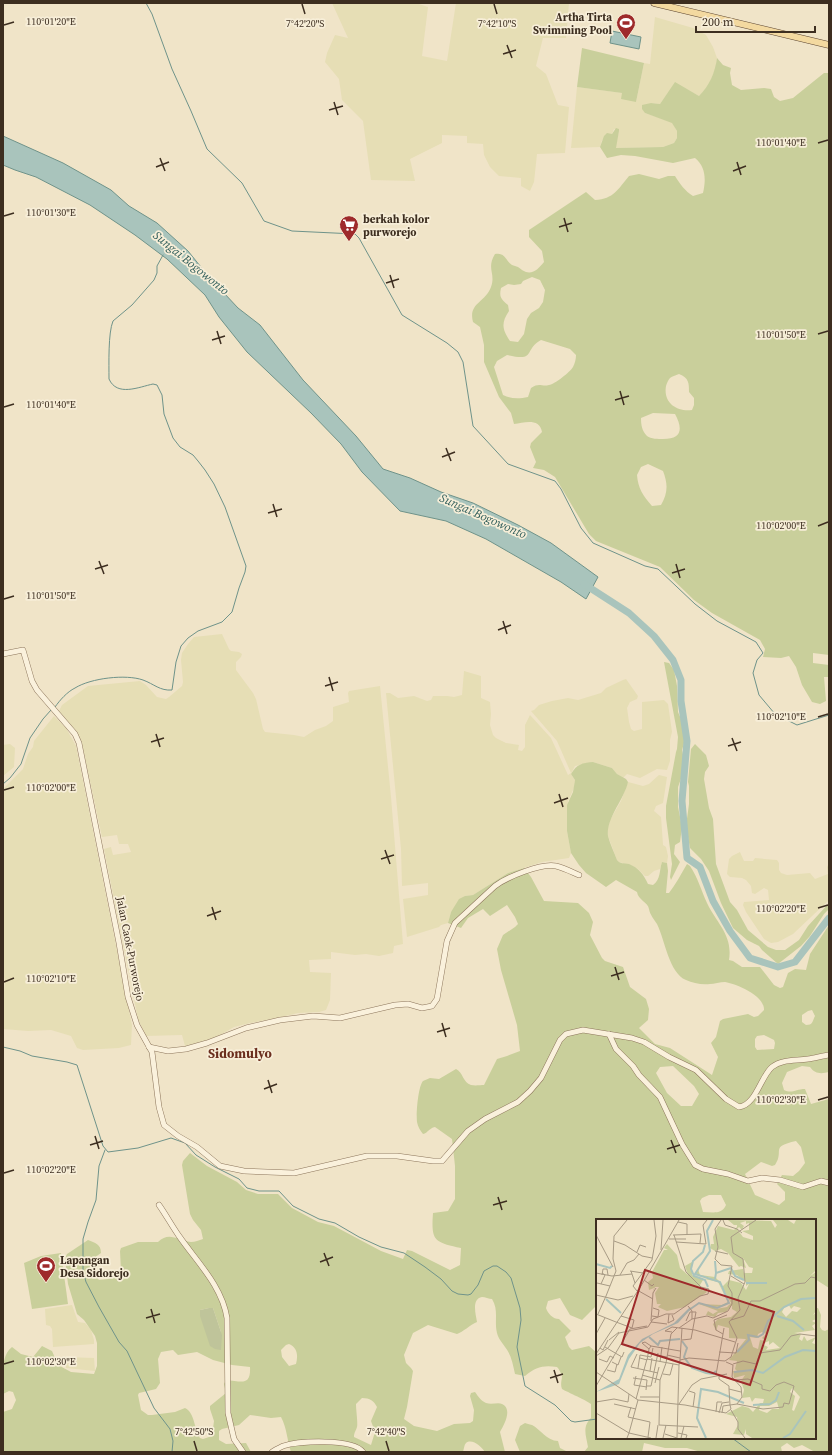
<svg xmlns="http://www.w3.org/2000/svg" width="832" height="1455" viewBox="0 0 832 1455" font-family="'Source Serif 4',serif">
  <rect width="100%" height="100%" fill="#f0e4c8"/>
  <!-- farmland -->
  <g fill="#e6deb5">
    <path d="M332 3H416L428 7 422 56 447 61 456 3H569L566 38H543L536 66 546 74 558 105 569 107 565 153 537 154 534 182 530 191 521 186V178L499 176 490 167 484 155 483 144 467 143V136L442 135V143L410 159 415 181 371 180 363 121 342 100 339 79 325 62 327 53 335 35 348 38Z"/>
    <path d="M655 17 693 28 706 35 713 47 717 58 716 67 708 87 699 96 675 83 660 104 651 103 645 113 672 122 677 131V138L674 143 663 147 615 148 619 131 614 129 612 134 602 140 600 147 571 148 577 87 623 93 636 102 644 63 650 64Z"/>
    <path d="M222 634 229 649 231 651 239 652 242 654 241 657 236 662V670L253 693 256 699 263 729 265 732 294 735 304 737 315 730 326 726 333 721V707L349 702 348 693 349 691 380 686 391 797 403 944 394 946 393 953 379 956 366 954 355 955 331 952V959L309 960 310 972 331 973 330 1000 326 1010 319 1012 298 1013 277 1018 250 1023 234 1027 210 1041 185 1046 182 1035 146 1036 138 1019 104 849 111 847 113 855 131 852 128 844H119L117 835 102 837 82 744 78 735 59 711 62 705 88 686 140 681 146 685 157 697 166 699 169 697 182 686 183 682 181 660 182 653 188 644 194 637Z"/>
    <path d="M464 671 481 676V698L490 702 491 714 490 725 493 735 496 738 506 743 519 745 518 750 522 751 525 747V725L530 715 551 738 568 775 571 773 557 741 531 711 534 710 539 705 552 701 568 698 578 700 601 693 606 688 623 680 626 679 638 696 637 699 630 702 627 708 629 722 631 729 634 731 642 729V702L664 700 668 704 672 732 670 740V761L667 770 657 769 640 778 627 774 623 778 617 774 612 768 593 762 575 766 571 774 575 780 574 788 568 801 567 831 571 853 569 858 542 862 508 873 473 895 465 896 451 912 448 923 441 925 439 927 407 937 403 899 428 895V883L402 886 401 849 386 693H390L398 698 414 696 427 701 431 700 433 696H447L454 697 462 695Z"/>
    <path d="M54 716 66 728 76 746 132 1025 131 1045 119 1048 83 1050 77 1048 71 1036 51 1030 28 1031 3 1029V1003L5 981 3 973V789L23 769 28 754 33 747 34 741Z"/>
    <path d="M10 744 15 748 14 767 3 776V745Z"/>
    <path d="M659 775 667 777 664 797 663 803 656 806 654 811 661 817 663 845 666 847 668 856 667 863 662 862 660 869 654 871 648 876H645L638 869 630 865 619 862 617 860 608 836V827L610 820 621 801 628 782 643 786 649 784Z"/>
    <path d="M740 852 744 861H753L755 858 777 860 779 863V870L781 873 787 875 810 873 815 879 828 874 827 867 829 863V900L793 934 778 942 771 943 764 939 746 912 743 905 744 902 769 900 768 890 764 888 755 894 752 893 751 886 746 880 742 878 730 877 727 874 729 859 732 856Z"/>
    <path d="M72 1305 78 1322 85 1323 91 1330 94 1340V1344L53 1347 52 1329 50 1326 46 1325 45 1309Z"/>
    <path d="M65 1357 94 1358 95 1371 66 1368Z"/>
  </g>
  <!-- green -->
  <g fill="#c9cf9b" fill-rule="evenodd">
    <path d="M582 48 644 63 636 102 621 99 622 93 577 87Z"/>
    <path d="M717 58 723 65 731 68 730 73 732 85 741 90 764 88 771 89 774 97 780 101 793 98 824 73H829V655L813 653V663L829 665V677H824L826 701 820 704 812 702 802 685 796 667 789 656 781 658 763 657 765 649 760 640 712 613 694 600 660 567 596 541 589 534 555 477 544 470 533 468 536 462 530 447 531 443 542 432C540 418 525 422 514 424L511 413 499 397 484 362V345L480 327 473 322C468 303 485 303 491 287 496 273 486 269 495 254 505 252 505 260 512 265 514 266 516 266 518 267 521 269 523 271 526 272 534 274 539 268 544 262L542 251 529 237V230L586 192 595 200C614 199 618 189 629 176L639 174 659 179 668 176H675C680 184 685 191 693 196L703 193C706 180 706 167 695 158L673 163 635 156 621 155 607 158 600 147 604 136 607 133 612 134 616 128 619 129V131L616 148 663 147 674 143 677 138V131L672 123 645 113 642 109V105L651 103 660 104 675 82 699 96C709 86 715 73 717 58ZM532 277 540 280 545 290 543 302 539 308 531 313 527 319 524 334 518 342 510 341C502 329 501 323 509 311L508 305C501 299 499 297 501 288L508 284 514 285 521 284 523 281ZM541 340 570 349 576 355C576 359 575 363 573 367 570 372 555 384 549 385 541 387 540 382 531 388L528 397C519 399 511 399 503 395L494 367 497 361 507 355C537 362 523 350 541 340ZM679 374C689 378 689 383 689 392L694 398V405L692 410C677 412 663 403 666 386 667 383 668 380 670 378 672 376 677 375 679 374ZM653 413 675 414C683 429 682 439 663 439 658 439 651 439 647 436 642 431 641 425 641 418ZM648 464 663 471C668 484 668 493 661 505L652 506C643 496 638 488 637 475L641 467Z"/>
    <path d="M664 662 669 663 674 670 677 686 678 712 683 724 685 740 682 750 684 759 683 773 678 787V807L682 827 680 842 675 845 674 854 680 862 671 880 670 877 672 864 666 818V806L676 752 677 749 678 737Z"/>
    <path d="M695 744 706 755 709 766 705 772 704 779 709 808 713 819 716 864 730 902 737 910 748 930 768 947 776 950H785L799 940 808 926 829 903V909L824 914 810 936 801 946 778 964 762 950 759 946 747 940 733 928 721 903 709 871 701 859 690 848 686 826 689 804V786L688 782 691 749Z"/>
    <path d="M593 762 612 768 617 774 626 779 628 782C624 800 606 818 608 836 610 844 614 852 617 860 620 864 624 863 629 864 639 868 644 875 648 884L653 885C661 879 659 871 662 862L667 863 668 871 666 893H669C676 884 681 874 687 864L690 866C698 878 701 890 707 903 717 924 733 935 729 960L733 961 742 967H760L774 985 780 988 783 987 788 973 795 969 806 970 810 954 829 925V1072C821 1074 815 1074 810 1067L802 1066 787 1072 782 1083 784 1090C792 1094 796 1089 805 1089L811 1104 829 1099V1288L815 1279V1220H597V1305L582 1320 570 1315 560 1298 548 1301 546 1308C548 1314 553 1319 559 1319L571 1331 565 1337 569 1347 572 1350 589 1346 597 1353V1438H815V1308H818L821 1315 820 1327 822 1330 825 1331 829 1329V1452H815L802 1445 794 1448 787 1443 781 1447 782 1452H701L687 1448H665L644 1443 642 1452H584L588 1447C586 1435 582 1427 591 1418V1404C586 1400 563 1390 562 1389 560 1384 562 1380 562 1376 561 1373 559 1369 557 1367 543 1365 536 1367 525 1376L515 1374C513 1365 511 1354 505 1347 502 1342 499 1340 497 1333 494 1321 499 1310 492 1299 489 1299 485 1297 482 1297 471 1299 476 1315 477 1322 470 1325 463 1332 457 1334L428 1325 413 1333 404 1355 406 1363 411 1368 413 1371 407 1407 404 1419 414 1426 437 1431 454 1424 470 1423 473 1421 474 1410 470 1396 471 1393 475 1392C478 1396 481 1401 486 1403 492 1405 498 1402 502 1404 513 1409 504 1425 500 1432L505 1452H485C482 1447 472 1438 466 1443 464 1445 464 1449 463 1452H291C287 1440 287 1428 281 1417L271 1418 250 1415 239 1425 222 1429 219 1431V1440L226 1444 246 1443 251 1452H3V1412L12 1409 16 1400 13 1392 9 1391 3 1394C3 1379 0 1356 12 1347L21 1354 33 1357 42 1346 52 1351 58 1365 71 1372 94 1374 97 1366V1343L95 1336 84 1320 77 1314 68 1284 65 1258 67 1254 88 1240C95 1243 101 1244 101 1253L94 1258C94 1266 93 1274 99 1280L108 1279 121 1271 120 1251 121 1248 138 1242H158C169 1231 177 1240 191 1242 195 1242 199 1240 203 1239L201 1230 193 1220 190 1214 182 1165 183 1161 190 1153 207 1166 237 1182 246 1190 258 1194H278L292 1208 318 1222 334 1226 381 1251 403 1259 407 1250 412 1251 450 1270 460 1265 461 1248C434 1242 431 1241 433 1213L448 1211 455 1199V1166L452 1139 435 1127C429 1128 428 1133 423 1134 420 1130 418 1127 417 1122 416 1114 418 1087 423 1081L430 1078 439 1079 456 1069C463 1072 463 1083 471 1085 475 1086 481 1085 484 1085L497 1059 507 1056 520 1051 517 1025 501 970 497 949 503 935 515 927 518 924 515 917 507 905 490 916 483 909 468 918 461 928 448 923 451 912 459 899 465 896 473 895 508 873 524 868 531 877 544 901 578 903 589 913 593 922 590 935 602 958 605 961 623 967 630 987 646 999 649 1009 648 1020 639 1028 655 1044 670 1048 712 1075 718 1057 711 1043 716 1037 720 1021 723 1019 748 1014 754 1017 758 1016 764 1010C765 996 737 984 725 982 720 982 714 984 710 984 701 985 693 983 686 980 669 973 665 940 657 924 654 919 650 915 649 909 648 902 638 900 637 892L616 880 606 887 586 873 579 865 571 853 567 831V805L573 792 575 780 571 774C577 764 582 763 593 762ZM812 1010 815 1016C812 1022 813 1025 806 1025L802 1022V1015L808 1011ZM764 1035 774 1040 775 1043 774 1049 757 1050 755 1047V1039L757 1036ZM673 1066 694 1086 699 1094 692 1106H681L667 1093 656 1073 660 1067ZM796 1141 801 1147 805 1163 799 1171 793 1176 782 1175 777 1184 785 1192V1200L779 1205 755 1195 745 1174 761 1162 772 1166 775 1165C785 1150 769 1147 796 1141ZM709 1195H721L726 1205C722 1215 712 1212 703 1212L700 1201 702 1198ZM209 1308H213L221 1332V1345L200 1310ZM289 1344C298 1348 298 1356 296 1364L289 1366 282 1357 281 1350 286 1345ZM173 1350 178 1355 197 1352 213 1360 232 1365 250 1367C251 1387 241 1381 226 1380L224 1384 226 1393 210 1406V1409L214 1421 212 1436 203 1439 200 1438C194 1429 195 1413 185 1408L175 1412 152 1415H148L141 1410 138 1395 139 1393 156 1389 160 1383 158 1359 161 1352ZM362 1398C370 1398 374 1401 377 1407L371 1421 375 1432 371 1445 354 1437C354 1432 356 1431 357 1427 358 1424 356 1410 356 1404Z"/>
    <path d="M61 1253 68 1304 32 1309 24 1263 41 1256Z"/>
    <path d="M525 1423C527 1424 529 1424 532 1425 540 1429 547 1441 558 1441L560 1448 568 1452H520L515 1440 520 1426Z"/>
  </g>
  <!-- cemetery -->
  <path fill="#bfc49a" d="M209 1308H213L222 1335 221 1350 215 1349 210 1346 200 1316V1310Z"/>
  <!-- water -->
  <g fill="#a9c4bc" stroke="#6f938a">
    <path d="M612 31 641 37 639 49 610 43Z"/>
    <path d="M3 136 63 163 111 190 129 206 157 223 188 251 209 277 238 308 260 325 303 380 356 436 383 469 410 478 441 492 473 503 518 525 551 543 598 577 586 599 561 582 486 539 446 521 400 511 362 472 341 444 311 413 247 352 219 317 205 295 167 259 135 235 90 205 36 177 15 170 3 165Z"/>
  </g>
  <g fill="none" stroke-linecap="round" stroke-linejoin="round">
    <!-- stream -->
    <g stroke="#6f938a" stroke-width="1">
      <path d="M146 3 152 14 172 69 191 111 207 149 242 183 264 221 292 231 355 234 359 238 402 315 447 343 458 352 463 362 473 426 508 464 555 481 561 489 581 528 593 543 645 566 658 569 695 604 717 621 756 642 763 653 757 660 753 673 759 695 775 714 797 725 829 715"/>
      <path d="M55 707C60 700 67 692 75 688 91 678 126 674 143 680 154 684 160 691 172 690L176 662 181 646 188 638 198 631 222 622 232 612 239 588 245 572 246 566 225 507 214 484 205 470 198 461 193 455 180 447 173 438 164 414 162 395 157 385 153 384C139 387 117 397 109 379 109 364 108 333 113 321L132 305 154 280 157 273V266L163 255"/>
      <path d="M3 784 10 778 21 764 30 738 43 719 51 710"/>
      <path d="M3 1047 20 1051 32 1056 67 1062 77 1065 103 1146 108 1152 138 1148 171 1138 185 1143 196 1155 215 1167 239 1179 247 1188 259 1191H279L293 1206 319 1219 335 1223 359 1237 381 1247 404 1253 425 1267 441 1279 452 1291 458 1294 468 1295 471 1294 478 1285 484 1271 493 1266H497L506 1272 511 1278 520 1308 521 1320 517 1347 525 1386 555 1405 571 1421 575 1422 597 1419"/>
      <path d="M105 1150 99 1166 96 1200 88 1222 83 1239V1271L86 1282 99 1307 119 1342 127 1351 154 1408 170 1429 173 1441 172 1452"/>
      <path d="M732 1438 751 1452"/>
    </g>
    <!-- river -->
    <path stroke="#a9c4bc" stroke-width="7" d="M584 584 629 613 654 636 673 660 681 680V701L687 741 682 801 687 858 700 867 713 901 730 931 750 958 778 967 795 962 829 918"/>
    <!-- minor casing -->
    <g stroke="#8d765c" stroke-width="6">
      <g id="minor">
        <path d="M3 654 23 650 32 681 37 690 75 734 79 743 119 943 128 997 137 1025 152 1052 159 1107 164 1125 178 1136 197 1147 220 1166 244 1171 294 1173 367 1156H397L433 1161H442L468 1131 485 1119 518 1102 530 1091 541 1078 560 1040 566 1034 583 1030 632 1038 644 1042 669 1057 696 1070 726 1099 739 1107C756 1105 761 1076 772 1067 782 1059 796 1061 808 1059 815 1058 822 1056 829 1055"/>
        <path d="M609 1034 616 1049 633 1066 639 1075 660 1097 682 1144 695 1165 703 1169 728 1174 748 1181 762 1178 780 1180 803 1187 821 1181 829 1183"/>
        <path d="M149 1047 168 1051 186 1049 207 1043 246 1028 280 1020 313 1016 340 1018 395 1005 408 1004 422 1008 432 1006 437 999 447 941 455 923 495 886C507 877 541 863 556 866 564 868 572 872 579 875"/>
        <path d="M159 1205C166 1215 172 1226 179 1236 197 1262 222 1286 227 1318L228 1413 234 1439 243 1452"/>
        <path d="M272 1452C275 1450 279 1448 283 1446 298 1441 353 1438 363 1452"/>
      </g>
    </g>
    <!-- major casing -->
    <g stroke="#5b4430" stroke-width="7">
      <path id="major" d="M654 3 829 45"/>
    </g>
    <!-- minor -->
    <use href="#minor" stroke="#faf1dc" stroke-width="5"/>
    <!-- major -->
    <use href="#major" stroke="#f3d9a0" stroke-width="6"/>
  </g>
  <!-- ticks -->
  <path fill="none" stroke="#3d2e20" stroke-width="1.5" d="M302 4 305 14M494 4 497 14M4 25 14 22M507 45 512 58M503 54 516 50M334 102 338 115M329 110 343 106M818 143 828 140M160 158 165 171M737 162 741 175M156 167 169 162M733 171 746 166M4 216 14 213M564 218 568 232M559 227 572 223M390 275 394 288M386 283 399 279M217 331 221 344M818 334 828 331M212 340 225 336M620 391 624 405M615 400 629 396M4 407 14 404M446 448 451 461M442 457 455 452M273 504 277 517M268 513 282 509M818 526 828 522M99 561 104 574M676 564 680 578M95 569 108 565M672 573 685 569M4 599 14 596M503 621 507 634M498 630 511 625M329 677 333 691M325 686 338 682M818 717 828 714M156 734 160 747M732 738 737 751M151 742 164 738M728 746 741 742M4 790 14 787M559 794 563 807M554 803 568 798M385 850 390 864M381 859 394 855M212 907 216 920M818 908 828 905M207 916 221 911M615 967 619 980M611 976 624 972M4 982 14 978M442 1023 446 1037M437 1032 450 1028M268 1080 272 1093M264 1089 277 1084M818 1100 828 1097M95 1136 99 1149M671 1140 676 1153M90 1145 103 1141M667 1149 680 1145M4 1173 14 1170M498 1197 502 1210M493 1205 507 1201M324 1253 329 1266M320 1262 333 1257M151 1309 155 1323M146 1318 160 1314M4 1364 14 1361M554 1370 558 1383M550 1378 563 1374M194 1441 197 1451M386 1441 389 1451"/>
  <!-- icons -->
  <defs>
    <g id="stadium-pin" transform="scale(1)"><path d="M0 17L-7.5 6A9.5 9.5 0 1 1 7.5 6Z" fill="#9e2a2b" stroke="#f7eed8"/><path d="M0-5a6.5 5 0 1 0 0 10a6.5 5 0 1 0 0-10ZM-3.5-1.8h7v3.6h-7Z" fill="#fff"/></g>
    <g id="supermarket-pin" transform="scale(1)"><path d="M0 17L-7.5 6A9.5 9.5 0 1 1 7.5 6Z" fill="#9e2a2b" stroke="#f7eed8"/><path d="M-6-5.5h2.5l.6 2H6L4.5 2H-2.5L-4.4-4H-6ZM-1.5 3.2a1.3 1.3 0 1 0 .1 0ZM3 3.2a1.3 1.3 0 1 0 .1 0Z" fill="#fff"/></g>
  </defs>
  <g fill-rule="evenodd">
    <use href="#stadium-pin" x="626" y="23"/>
    <use href="#supermarket-pin" x="349" y="225"/>
    <use href="#stadium-pin" x="46" y="1266"/>
  </g>
  <g text-anchor="middle" dominant-baseline="central" stroke-width="3.5" stroke-linejoin="round" paint-order="stroke">
    <!-- poi labels -->
    <g font-size="11" font-weight="bold" fill="#3d2e20" stroke="#f7eed8" text-anchor="start">
      <text x="612" y="17" text-anchor="end">Artha Tirta<tspan x="612" dy="13">Swimming Pool</tspan></text>
      <text x="363" y="219">berkah kolor<tspan x="363" dy="13">purworejo</tspan></text>
      <text x="60" y="1260">Lapangan<tspan x="60" dy="13">Desa Sidorejo</tspan></text>
    </g>
    <!-- street labels -->
    <g font-size="11" fill="#3d2e20" stroke="#f7eed8">
      <text transform="translate(130 949) rotate(79)">Jalan Caok-Purworejo</text>
    </g>
    <!-- water labels -->
    <g font-size="12" font-style="italic" fill="#2f5d5a" stroke="#f7eed8">
      <text transform="translate(191 263) rotate(39)">Sungai Bogowonto</text>
      <text transform="translate(483 516) rotate(24)">Sungai Bogowonto</text>
    </g>
    <!-- quarter labels -->
    <g font-size="13" font-weight="bold" fill="#6b2e1e" stroke="#f7eed8">
      <text x="240" y="1053">Sidomulyo</text>
    </g>
  </g>
  <!-- overview -->
  <g transform="translate(596 1219)">
    <rect width="220" height="220" fill="#f0e4c8"/>
    <path d="M132 1 175 2 179 9 181 6 177 1H192L198 5 200 1H220V51L214 57 220 53V92L217 96 220 94V100L216 102 220 104 216 107 219 111 198 114 205 115 203 120 206 122 208 117 211 122 220 118 216 124 219 125 220 122V219H156L150 215V210L148 216 137 215 142 206 141 198 130 195 146 187 153 189 157 193 164 184H167L168 180 159 179 156 183 154 178 146 179 148 171 145 162 149 156 138 159 137 152H141L139 150 141 142 133 141 150 120 133 119V109L122 106 120 112 117 105 122 100 135 98 141 93 136 90V86L130 93 122 94 119 98 110 96 112 92 117 95 122 92 103 85 126 86 132 83 122 63 109 60 115 59 102 57 100 54 102 50 104 56 119 58 124 63 125 68 133 84 128 87 119 88 120 90 131 88 135 84 126 68 133 61 145 64 150 71 153 65 150 67V63L141 56 132 55 133 52 147 50 148 54H156L157 49 153 48 147 39 150 49 145 47 143 48 132 34 125 30 119 32 114 29 115 25H118L117 18 122 7 138 11 141 8V6H138ZM150 2V5L153 4V11L146 12 157 17V21L147 18 141 10 143 8 146 11 148 7 144 4ZM193 86 195 90 198 87 205 89 201 93 196 92 190 98 186 93 188 89ZM166 113 170 115 166 119 170 122 164 121 162 130 157 128 154 118 161 119 162 115ZM173 122V126L177 123 184 129 170 131 172 128 166 125ZM196 169 204 178 198 192 196 191 199 177 194 173ZM181 183 183 190H176L171 194 163 191 164 187H173ZM71 25 81 36 84 49 92 56 89 47 96 43V56L107 61 104 66 107 72 108 70 111 73 89 88 71 92 62 88 65 85H61L59 74 63 68H59L56 76 58 69 53 71 52 63 57 59 56 53 68 31H72L68 29Z" fill="#c9cf9b" fill-rule="evenodd"/>
    <path d="M94 88 95 90 82 104 57 115 44 124 33 140 23 165 0 173 23 160 32 136 46 120 78 104Z" fill="#a9c4bc"/>
    <path fill="none" stroke="#a9c4bc" stroke-width="2" d="M109 26 107 33 97 42 95 50 98 57 109 61 112 68M119 42 120 54M0 45 14 49 16 47M119 60 120 54 135 49 139 57 148 61M150 64H171M10 80 25 94M93 91 103 84 121 89 133 84 124 63 99 55 114 32 111 12 117 1M181 97 197 102 208 111M53 118 62 126 64 122 84 120M86 122 91 129 88 138 96 149 110 154 117 155 120 152M141 133 153 121 152 116 162 118 167 115 172 102 188 88 205 80 220 79M138 153 156 151 167 154 189 138 207 131 220 132M157 186 174 185 180 181 183 173M110 219 101 199 105 170 122 173 148 184M187 219 194 215 210 192"/>
    <path fill="none" stroke="#a89b85" stroke-width="1" d="M127 1 129 6 141 10 146 14M82 3 91 5V16M0 16 17 48M77 16 105 15 104 24M73 20H90M18 22 29 26 46 37 56 39M80 23 110 25 107 6 111 1M65 31 67 1M119 32 132 35M41 33 44 26 50 28M34 52 47 54M35 52 39 64M0 54 16 57 36 55M6 56 7 50H11L12 56M24 56 31 44 38 41 43 35M135 57 148 65M48 61 56 67 58 65M1 64 14 67M5 65 9 56 6 54M41 71 57 80M41 72 37 67 56 41 60 17 58 1M0 76 22 81 37 77M10 77 20 52 17 40 18 17 31 1M92 87 96 92V100L111 97 117 99 132 92 136 85V74L132 67 136 47 125 46 119 40 122 28 119 10 125 1M0 95 20 103M2 95 10 77M73 95 72 104 78 101 76 96M25 97 38 101 36 109M56 97 62 98 63 91 57 89M135 101 148 97 155 82H164L199 65 209 64 215 58 220 59M55 102 57 74 60 69M20 103 36 109M55 103 71 105M83 109 96 100M76 113 69 112 76 108 99 111 139 123M0 115 9 99M127 115 120 111 118 101 131 96M13 121 23 113M86 121 95 120 100 93H94L90 102M49 123 55 127 53 130 46 124ZM55 127 84 132M9 128 26 138 28 133M4 129 7 131 12 121M123 133 140 134 142 124M0 135 45 67 83 1M41 135 35 148 62 154M55 135 71 138M71 136 84 139M0 137 12 129 23 114 52 108 57 100 70 95H78L104 77 112 75 113 70 105 68 90 53 78 16M44 139 51 141 53 130M3 140 11 143 14 137 18 139M84 141 86 109M16 143 22 146 25 138M64 143 66 128M70 144 75 115 81 109M137 145 147 142 160 145 164 134 184 131 195 117 204 115 220 117M42 149 44 136 55 138 57 129M11 151 19 153 21 145M54 152 56 139M0 153 42 181 33 214 55 219M67 155 74 156 77 145M123 155V160L133 167V170M46 156 64 161 63 206 82 207M120 156 128 109M40 157 38 166 51 168M123 157 137 160M37 159 51 161 50 171M64 161 70 144M138 161 152 160 166 166V170L174 172 180 166 188 163 198 167 193 185 188 184 187 188 167 190 141 185M59 164 63 148M0 167 34 110 51 107M51 167H55L62 134M93 172 99 174 97 188M44 178H63M40 180 51 140 83 146 84 141 93 139 129 142 135 138 141 119 133 103 144 91 142 79 149 63 147 40 137 34 135 18 160 1M42 181 89 186 130 194 135 190 134 186 141 185 146 178 145 168 136 158 137 146 130 143M0 183 18 180 32 183 33 175M18 185 40 190M83 185 96 166 105 160 131 155M134 186 133 170 145 173M35 188 32 198 54 203 52 218M135 191 142 203V210L149 219M120 193 121 183H126M0 194 33 214 31 219M123 194 126 184 133 183M126 194 127 187 134 186M82 207 102 208M82 214 91 216 90 219M69 215 81 219M60 219 62 206M67 219 70 206M81 219 83 146M85 219 88 207"/>
    <path fill="#9e2a2b" fill-opacity="0.15" stroke="#9e2a2b" stroke-width="2" d="M49 51 178 93 154 166 26 125Z"/>
    <rect width="220" height="220" fill="none" stroke="#3d2e20" stroke-width="2"/>
  </g>
  <g font-size="10" text-anchor="middle" fill="#3d2e20" stroke="#f7eed8" stroke-width="3.5" stroke-linejoin="round" paint-order="stroke">
    <text x="51" y="25">110°01'20"E</text>
    <text x="305" y="27">7°42'20"S</text>
    <text x="497" y="27">7°42'10"S</text>
    <text x="781" y="146">110°01'40"E</text>
    <text x="51" y="216">110°01'30"E</text>
    <text x="781" y="338">110°01'50"E</text>
    <text x="51" y="408">110°01'40"E</text>
    <text x="781" y="529">110°02'00"E</text>
    <text x="51" y="599">110°01'50"E</text>
    <text x="781" y="720">110°02'10"E</text>
    <text x="51" y="791">110°02'00"E</text>
    <text x="781" y="912">110°02'20"E</text>
    <text x="51" y="982">110°02'10"E</text>
    <text x="781" y="1103">110°02'30"E</text>
    <text x="51" y="1173">110°02'20"E</text>
    <text x="51" y="1365">110°02'30"E</text>
    <text x="194" y="1435">7°42'50"S</text>
    <text x="386" y="1435">7°42'40"S</text>
  </g>
  <!-- border -->
  <rect width="832" height="1455" fill="none" stroke="#3d2e20" stroke-width="8"/>
  <!-- scale -->
  <path d="M696 26v6h119v-6" fill="none" stroke="#3d2e20" stroke-width="2"/>
  <text x="702" y="26" font-size="12" fill="#3d2e20" stroke="#f7eed8" stroke-width="3" paint-order="stroke">200 m</text>
</svg>
